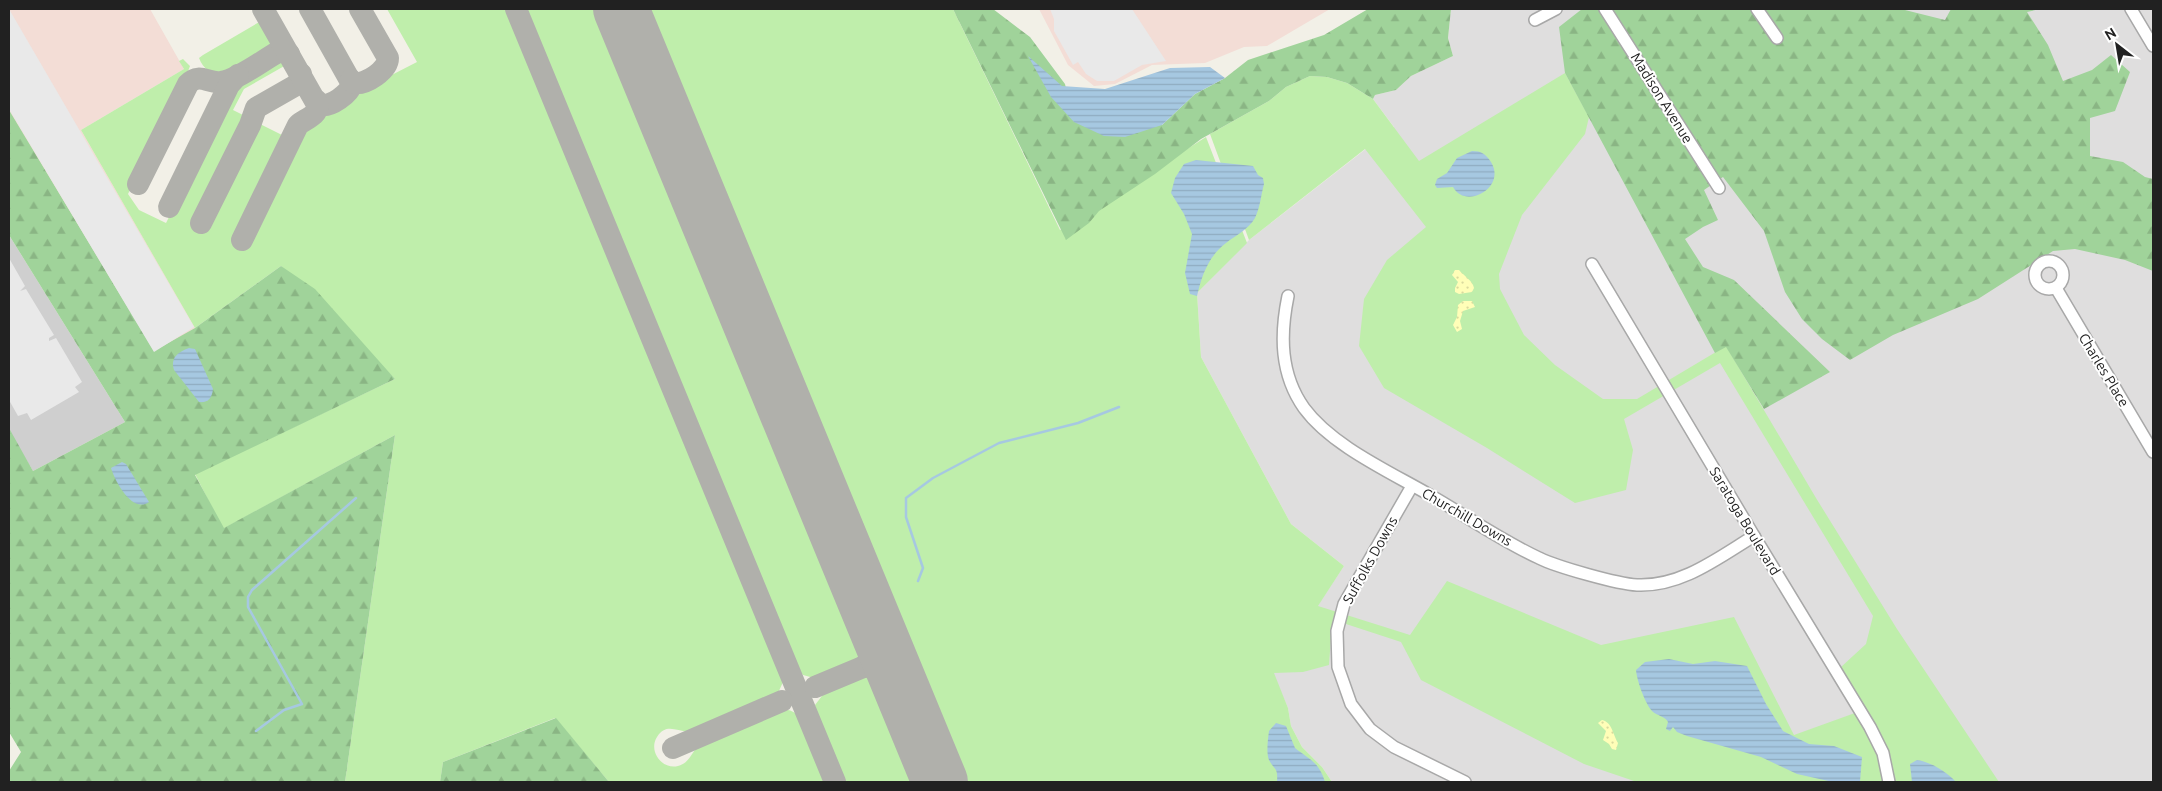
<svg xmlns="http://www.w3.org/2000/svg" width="2162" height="791" viewBox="0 0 2162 791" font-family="Ubuntu,sans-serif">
  <defs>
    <pattern id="forest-firs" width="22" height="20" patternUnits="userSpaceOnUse" patternTransform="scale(1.25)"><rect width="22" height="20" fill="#a0d39a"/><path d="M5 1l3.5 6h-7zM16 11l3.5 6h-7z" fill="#8ab584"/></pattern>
    <pattern id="sand-dots" width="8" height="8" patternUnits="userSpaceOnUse" patternTransform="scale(1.25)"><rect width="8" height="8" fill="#fffeb8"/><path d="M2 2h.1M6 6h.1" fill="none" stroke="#dad99e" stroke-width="1.8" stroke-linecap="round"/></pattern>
    <pattern id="water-rules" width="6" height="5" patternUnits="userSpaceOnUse" patternTransform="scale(1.25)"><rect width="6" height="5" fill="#a6c8e1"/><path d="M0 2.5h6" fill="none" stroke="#8facc1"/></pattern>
  </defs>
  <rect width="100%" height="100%" fill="#f2f0e7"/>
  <!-- residential -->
  <path fill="#dfdede" d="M1451 9H2153V782H1332L1322 767 1302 747 1291 726 1288 708 1273 673 1344 566 1291 524 1201 357 1197 293 1249 240 1394 127 1373 99 1375 95 1396 90 1411 76 1453 56 1448 38Z"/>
  <!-- commercial -->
  <g fill="#f3ddd6">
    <path d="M9 9H150L184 69 81 130 195 328 154 352 9 110Z"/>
    <path d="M1039 9H1330L1267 46 1244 47 1205 63 1152 65 1115 84 1094 86 1068 65Z"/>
  </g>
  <!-- religious -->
  <path fill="#cfcfcf" d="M9 235 125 422 33 471 9 431Z"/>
  <!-- grass -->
  <g fill="#bfeeab">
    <path d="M387 9H508L781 669 783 682 778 693C761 704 739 711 720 720 711 723 701 729 692 731 679 734 667 721 657 737 648 751 662 770 678 766 690 763 691 752 699 746 709 739 779 709 788 710 794 711 799 716 802 721L827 782H609L555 718 443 762 440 782H345L395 435 223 529 195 474 395 379 281 266 195 328 81 130 184 69 179 61 183 59 190 66 187 74 128 194 139 210 166 223 235 87 245 79 283 60 286 65 244 89 233 110 249 118 198 222 205 225 256 122 288 138 237 241 245 245 301 132 378 82 417 62Z"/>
    <path d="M524 9H607L868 641V648L861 659 814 678 803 675 797 669Z"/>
    <path d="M633 9H953L1060 230 1206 137 1247 243 1197 293 1201 357 1291 524 1344 566 1318 606 1410 635 1447 581 1601 645 1734 617 1794 735 1866 709 1841 667 1866 644 1873 616 1720 363 1624 419 1633 450 1626 490 1575 503 1487 448 1384 388 1359 346 1364 299 1387 260 1426 227 1365 149 1249 240 1210 134 1269 101 1286 87 1310 76 1327 77 1347 83 1373 99 1419 161 1565 73 1589 117 1585 134 1522 215 1499 274 1500 289 1524 335 1555 365 1603 399H1637L1726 346 1816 498 1897 629 1999 782H1637L1584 764 1421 680 1401 642 1346 624H1332L1329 665 1303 672 1274 673 1288 708 1291 726 1302 747 1322 767 1332 782H953Z"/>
    <path d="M261 21 273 43 271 48C251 59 213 93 199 58L203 55Z"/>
    <path d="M862 675C874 674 881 679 888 688L926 782H844L817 716 815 705 825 692Z"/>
  </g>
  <!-- forest -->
  <g fill="url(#forest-firs)">
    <path d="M953 9H993L1030 37 1065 84 1074 122 1162 125 1195 94 1225 78 1248 60 1324 35 1368 9H1451L1448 38 1453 56 1411 76 1396 90 1375 95 1373 99 1347 83 1327 77 1310 76 1286 87 1269 101 1201 139 1155 174 1099 211 1089 223 1066 240Z"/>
    <path d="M1582 9H1901L1945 20 1951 9H2040L2027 12 2048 45 2063 81 2092 70 2111 55 2130 72 2115 111 2090 118V156L2123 162 2145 177 2153 179V271L2125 260 2075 249 2053 251 1978 299 1893 335 1850 360 1822 339 1802 319 1785 292 1764 231 1723 177 1704 190 1718 220 1703 227 1685 239 1703 267 1734 280 1830 372 1764 409 1726 347 1715 353 1565 73 1559 27Z"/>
    <path d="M9 110 154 351 195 328 281 266 315 289 395 379 195 475 224 528 395 435 345 782H9V771L21 752 9 732V428L33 471 125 422 9 235Z"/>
    <path d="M556 718 609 782H440L443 762Z"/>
  </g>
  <!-- sand -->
  <g fill="url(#sand-dots)">
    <path d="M1455 270H1459C1464 276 1473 281 1474 288L1472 292 1459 294 1455 292V288L1458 282 1452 275Z"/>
    <path d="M1463 301H1472L1475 307 1463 311 1460 321 1462 329 1457 332 1453 325 1457 317 1458 305Z"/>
    <path d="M1602 720C1612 722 1613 735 1618 743L1616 750 1612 749 1609 744 1603 740 1606 731 1598 723Z"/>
  </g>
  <!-- parking -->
  <g fill="#e9e9e9">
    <path d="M9 9 194 327 154 352 9 109Z"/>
    <path d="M1050 9H1132L1166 61 1142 65 1114 81H1097L1086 74 1078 62 1073 65 1054 31V19Z"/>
    <path d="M9 258 25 286 20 291 26 289 54 335 49 338V341L56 338 82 382 75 387 79 392 31 420 27 413 18 416 9 400Z"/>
  </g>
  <!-- water -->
  <g fill="url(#water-rules)">
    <path d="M1028 56 1062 86 1105 89 1170 68 1210 67 1225 78 1195 94 1162 125 1125 137 1104 136 1074 122 1051 97Z"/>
    <path d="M1472 151C1481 151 1486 154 1491 162 1507 188 1465 210 1453 187L1437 188 1435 185 1437 179 1447 173 1457 158Z"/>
    <path d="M1196 160 1253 166 1258 175 1263 178 1264 184C1261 195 1260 208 1255 218 1248 230 1236 235 1226 243 1208 257 1202 275 1197 296L1190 294 1185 273 1192 234 1184 214 1171 193 1175 178 1184 164Z"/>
    <path d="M189 348 195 349 213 389C212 398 208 403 199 402L174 370C170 358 178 352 189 348Z"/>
    <path d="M122 462 126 464 149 502C132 514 115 481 111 468Z"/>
    <path d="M1669 659 1693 664 1715 661 1747 666 1766 704 1783 731 1809 744 1834 746 1862 757 1860 782H1833L1797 774 1761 757 1687 736 1677 732 1673 727 1670 731 1666 729 1668 722C1665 716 1657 716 1652 711 1645 703 1637 681 1636 670L1645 662Z"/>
    <path d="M1276 723 1286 726 1295 748C1310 760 1319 762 1325 782H1277C1278 767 1275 771 1269 760 1266 753 1268 739 1269 731Z"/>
    <path d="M1917 760C1931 762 1947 772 1956 782H1912L1910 764Z"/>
  </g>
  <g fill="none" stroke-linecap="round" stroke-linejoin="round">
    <!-- stream -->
    <g stroke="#a6c8e1" stroke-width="2.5">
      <path d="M918 581 923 568 906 517V498L933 478 999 443 1078 423 1119 407"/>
      <path d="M256 731 284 710 302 704 248 607V597L252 590 356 498"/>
    </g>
    <!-- taxiway -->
    <g stroke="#b0b0ab" stroke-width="22">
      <path d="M310 9 352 84C349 94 331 107 321 105L317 101"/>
      <path d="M516 9 835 782"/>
      <path d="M351 80 354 83C366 85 388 70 388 58L360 9"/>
      <path d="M138 184 188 84C200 72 208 84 221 82 238 80 263 60 278 52L282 50 289 54"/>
      <path d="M169 207 229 85 238 75"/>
      <path d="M201 223 250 125 256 108 298 84 301 74"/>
      <path d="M242 240 298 125C305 119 317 116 318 106L263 9"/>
      <path d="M863 667C883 664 894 675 902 691"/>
      <path d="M815 687 863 667C875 657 880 646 877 630"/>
      <path d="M673 748 782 701"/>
    </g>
    <!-- runway -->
    <path stroke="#b0b0ab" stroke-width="56" d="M621 9 940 782"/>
    <!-- minor casing -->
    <g stroke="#a8a8a8" stroke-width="14">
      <g id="minor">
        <path d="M1605 9 1719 188"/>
        <path d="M1757 9 1777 38"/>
        <path d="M2131 9 2153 46"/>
        <path d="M1535 20 1556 9"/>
        <circle cx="2049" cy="275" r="14"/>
        <path d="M1592 264 1754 536 1870 727 1883 753 1889 782"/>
        <path d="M2056 288 2153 452"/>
        <path d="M1288 296C1280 335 1280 374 1304 408 1331 445 1388 471 1428 494 1465 515 1500 540 1539 558 1557 567 1618 584 1637 585 1681 587 1718 558 1754 536"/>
        <path d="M1412 486 1344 604 1337 631 1338 667 1351 704 1370 729 1394 747 1465 782"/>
      </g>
    </g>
    <!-- minor -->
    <use href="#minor" stroke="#fff" stroke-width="11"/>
  </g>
  <g text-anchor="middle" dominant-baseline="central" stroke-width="4" stroke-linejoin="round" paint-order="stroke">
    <!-- street labels -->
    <g font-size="14" fill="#212121" stroke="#fff">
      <text transform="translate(1662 98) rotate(58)">Madison Avenue</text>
      <text transform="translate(2104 370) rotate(59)">Charles Place</text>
      <text transform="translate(1467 517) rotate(30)">Churchill Downs</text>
      <text transform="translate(1745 521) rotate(59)">Saratoga Boulevard</text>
      <text transform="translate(1370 560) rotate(-61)">Suffolks Downs</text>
    </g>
  </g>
  <!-- border -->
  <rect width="2162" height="791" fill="none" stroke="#212121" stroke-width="20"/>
  <!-- north arrow -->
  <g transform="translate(2117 45) rotate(329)" stroke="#ffffff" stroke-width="4" paint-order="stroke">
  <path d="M0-4L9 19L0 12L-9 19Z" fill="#212121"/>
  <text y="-8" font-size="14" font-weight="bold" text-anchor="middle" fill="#212121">N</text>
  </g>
</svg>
